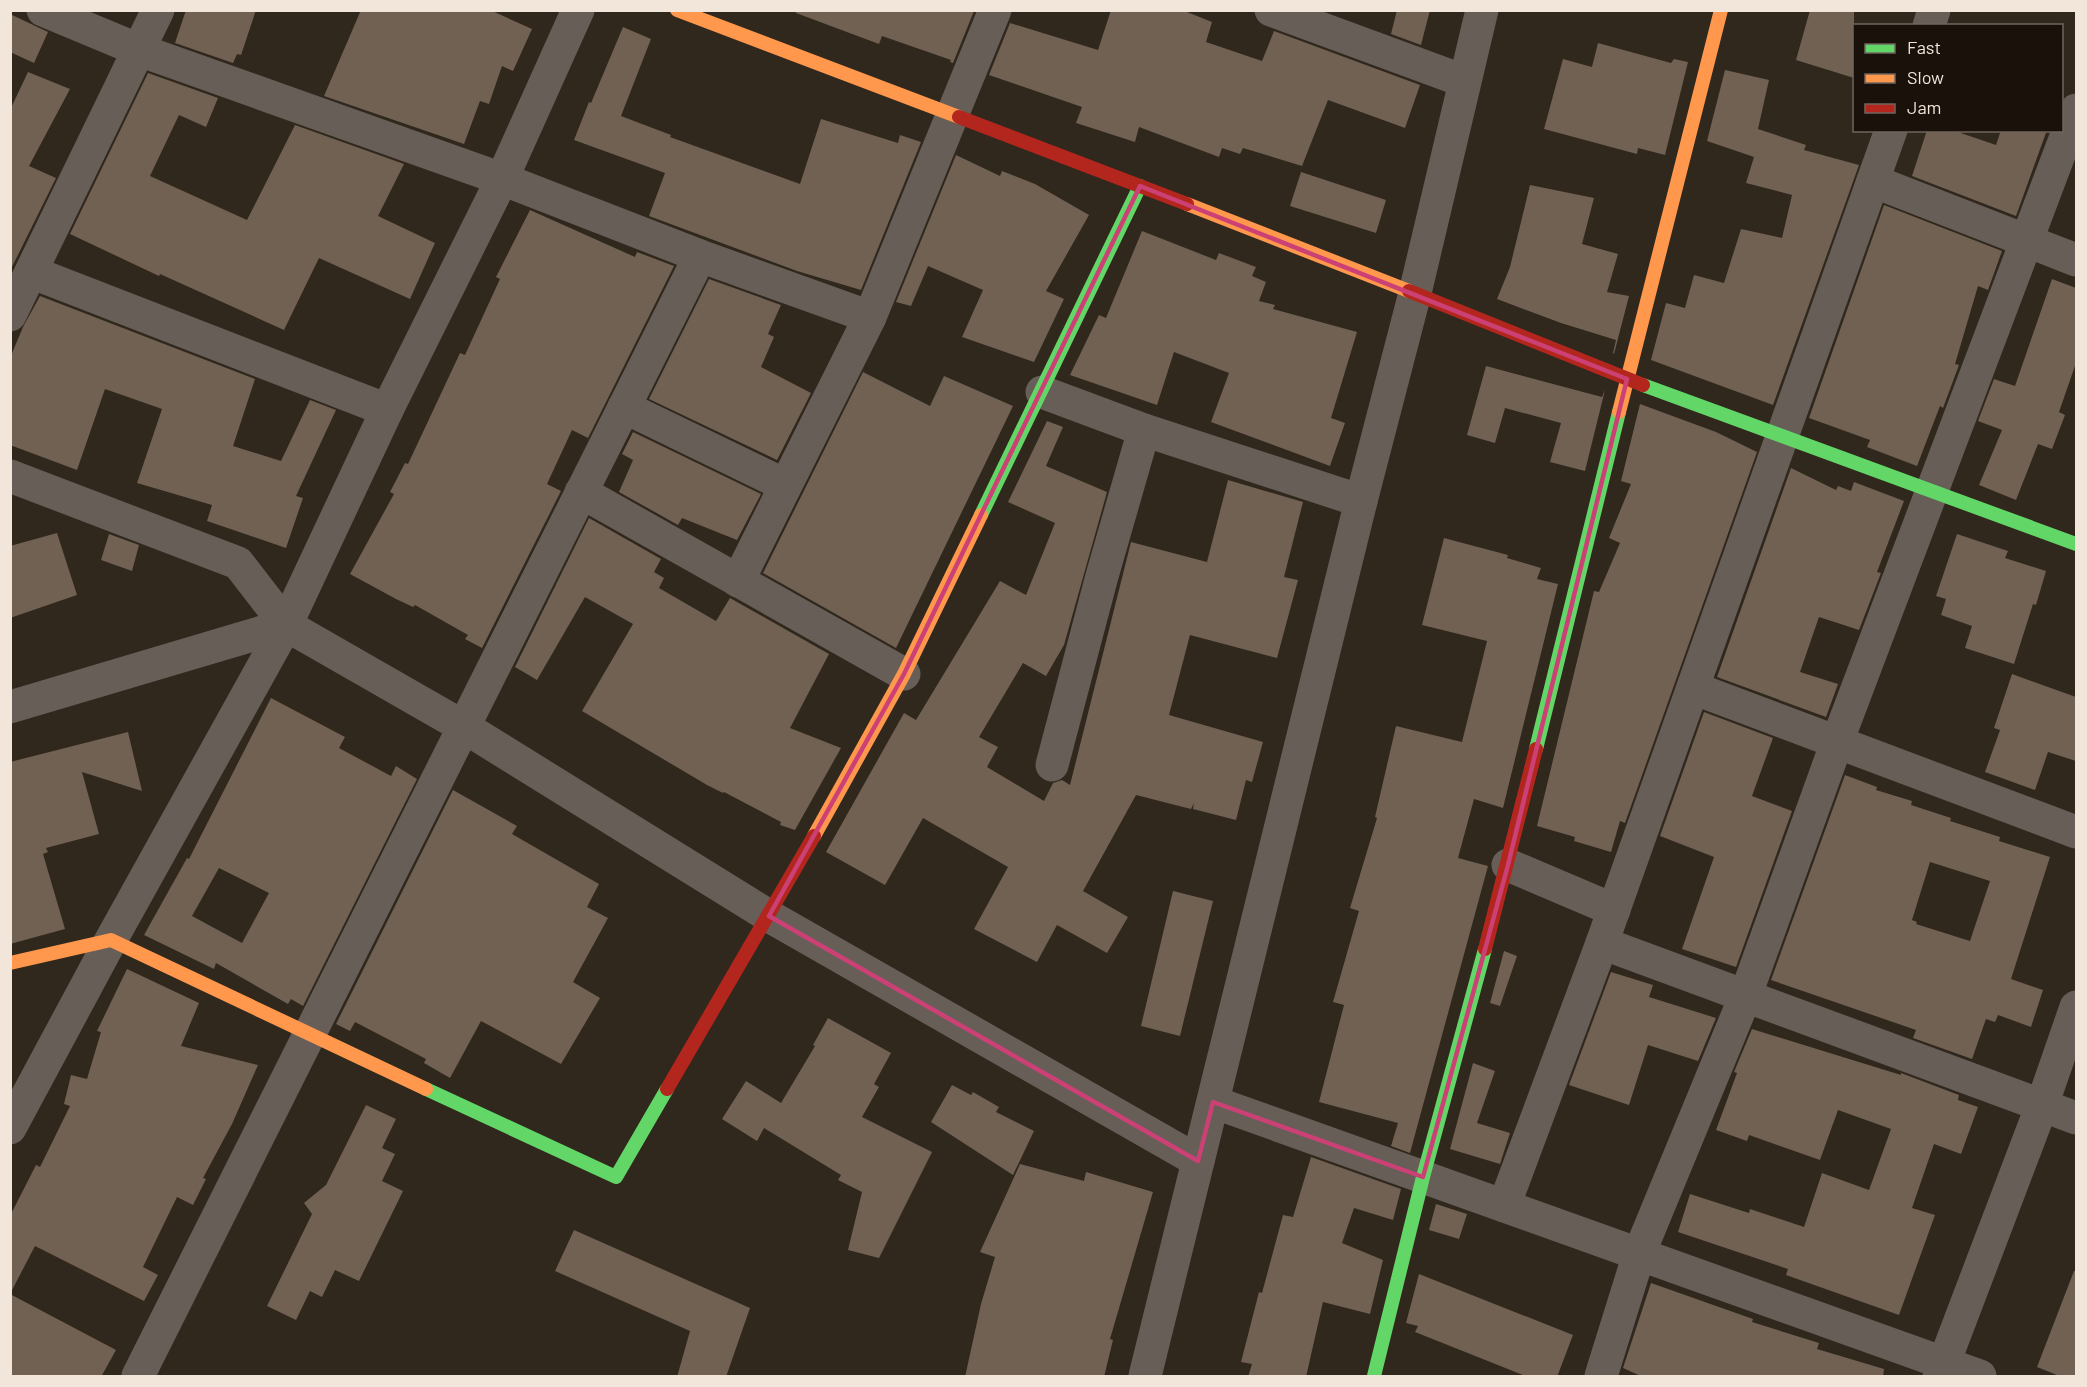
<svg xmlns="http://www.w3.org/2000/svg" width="2087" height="1387" viewBox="0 0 2087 1387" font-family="Barlow,sans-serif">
  <rect width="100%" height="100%" fill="#30271d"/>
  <!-- building -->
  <g fill="#706152" fill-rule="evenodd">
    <path d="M186 10H256L241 55 237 54 233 63 175 43Z"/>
    <path d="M361 10H490L532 29 513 71 502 66 489 104 480 101 464 144 324 96Z"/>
    <path d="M796 10H973L974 11 953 63 950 62 951 60 882 36 879 44 796 13Z"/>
    <path d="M1111 10H1182L1212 22 1206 42 1262 61 1274 31 1420 85 1405 128 1328 100 1302 166 1243 148 1240 154 1222 148 1219 157 1139 127 1135 142 1076 123 1082 107 989 75 1010 23 1098 50Z"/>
    <path d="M1397 10H1430L1421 45 1391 34Z"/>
    <path d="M1810 10 1854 12V78L1796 60Z"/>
    <path d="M10 14 48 32 34 63 10 52Z"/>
    <path d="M623 27 651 39 621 116 671 135 670 137 800 184 821 119 898 143 900 135 921 142 861 290 797 271 649 216 665 173 574 140 589 102 591 103Z"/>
    <path d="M1598 43 1671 63 1674 59 1688 62 1665 155 1638 148 1637 154 1544 129 1563 59 1592 67Z"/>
    <path d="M1725 70 1769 80 1758 129 1806 145 1804 150 1859 165 1773 405 1651 360 1666 303 1685 308 1694 275 1724 283 1741 229 1782 238 1792 195 1746 183 1754 157 1707 141Z"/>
    <path d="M28 72 70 89 29 166 56 178 10 271V110Z"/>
    <path d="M148 73 218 98 206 127 179 115 150 176 247 220 295 125 404 164 378 216 435 243 410 299 319 258 284 330 160 274 159 276 70 234Z"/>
    <path d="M1927 130H1952L1996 145 2001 130H2047L2016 216 1912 176Z"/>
    <path d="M956 155 1000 176 1002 171 1035 184 1089 215 1046 291 1064 299 1034 362 962 337 983 290 928 266 911 306 896 302Z"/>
    <path d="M1301 172 1386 200 1376 233 1290 206Z"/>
    <path d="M1530 185 1594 198 1582 244 1618 254 1607 292 1629 296 1614 354 1613 353 1616 340 1561 323 1497 299 1510 267Z"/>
    <path d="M1884 205 2002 251 1988 290 1978 286 1955 364 1959 365 1943 408 1940 406 1917 466 1867 447 1870 440 1809 418Z"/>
    <path d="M530 210 635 257 637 252 674 266 588 438 572 430 547 484 561 491 482 648 465 639 468 635 415 605 413 607 396 599 350 574 394 494 390 492 405 463 408 464 460 353 465 355 500 279 496 277Z"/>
    <path d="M1142 231 1216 260 1219 253 1256 267 1252 276 1266 282 1259 301 1275 305 1273 309 1357 332 1331 418 1345 423 1330 466 1211 422 1229 373 1174 352 1157 405 1070 375 1099 315 1106 318Z"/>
    <path d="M709 279 781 305 768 334 774 337 761 367 811 393 777 460 649 399Z"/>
    <path d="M2052 279 2076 288V363L2059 412 2065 415 2052 449 2038 444 2016 500 1979 485 2002 430 1978 421 1994 379 2015 386Z"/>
    <path d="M40 296 255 379 233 446 281 461 310 400 336 410 296 496 303 498 286 548 207 521 212 505 137 483 162 409 105 389 77 470 10 445V358L23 327Z"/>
    <path d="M1486 366 1602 397 1605 390 1585 471 1550 462 1561 423 1505 408 1495 443 1467 435Z"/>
    <path d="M863 372 930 406 944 376 1013 406 896 648 763 573Z"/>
    <path d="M1640 404 1716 432 1757 452 1625 823 1620 821 1611 852 1574 841 1575 837 1537 826 1594 591 1599 592 1620 543 1609 538 1631 484 1621 481Z"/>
    <path d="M1047 421 1063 427 1046 466 1107 492 1064 645 1046 676 1023 663 979 737 998 747 987 767 1044 801 1053 783 1062 780 1070 785 1131 542 1207 562 1228 480 1303 502 1284 577 1298 580 1277 658 1190 635 1169 715 1263 742 1252 782 1246 780 1236 820 1193 809 1194 803 1191 809 1136 795 1083 891 1128 917 1107 953 1057 925 1037 962 974 929 1008 867 923 818 885 885 826 852 904 713 916 720 1000 581 1026 595 1055 523 1008 502Z"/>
    <path d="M633 432 761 494 737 540 682 518 678 525 619 492 633 460 622 454Z"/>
    <path d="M1791 468 1836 490 1838 486 1851 491 1854 482 1904 501 1877 572 1881 573 1859 630 1819 617 1800 672 1838 684 1826 717 1717 677Z"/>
    <path d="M589 518 661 559 654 572 664 578 659 588 716 621 730 598 829 654 790 728 841 748 795 830 780 825 781 822 724 792 723 793 707 785 582 711 633 624 585 597 537 680 515 667Z"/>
    <path d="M57 533 77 595 10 618V546Z"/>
    <path d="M109 534 139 545 132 571 101 560Z"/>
    <path d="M1957 534 2008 551 2005 558 2046 571 2036 605 2033 604 2014 664 1965 648 1972 626 1941 615 1946 599 1936 596Z"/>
    <path d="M1444 538 1508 555 1507 558 1541 568 1537 579 1558 584 1503 808 1474 799 1458 858 1488 866 1410 1153 1391 1146 1398 1123 1319 1102 1344 1005 1333 1002 1359 911 1350 908 1377 818 1375 817 1396 726 1462 742 1487 641 1422 625Z"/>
    <path d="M2012 674 2076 697V761L2048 752 2035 790 1985 772 2000 730 1994 728Z"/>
    <path d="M271 698 345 737 339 748 391 776 396 766 417 779 303 1006 291 999 288 1004 216 963 214 969 144 935 187 858 189 859ZM219 868 269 893 242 943 192 916Z"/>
    <path d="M1704 712 1773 738 1752 796 1792 811 1736 967 1682 949 1714 857 1660 836Z"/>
    <path d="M128 732 142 791 82 772 99 834 46 848 48 852 43 854 65 929 10 944V762Z"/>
    <path d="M1845 775 1877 787 1876 790 1912 801 1911 805 1951 818 1950 821 2000 837 1999 841 2050 857 2011 979 2043 990 2031 1027 1998 1015 1995 1022 1986 1019 1972 1059 1913 1038 1916 1030 1771 980ZM1930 862 1990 881 1970 941 1916 924 1917 922 1912 920Z"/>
    <path d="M453 790 517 826 512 834 599 884 587 907 608 918 573 982 600 998 561 1064 481 1021 450 1078 424 1063 426 1059 355 1022 350 1031 336 1024Z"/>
    <path d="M1173 891 1213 901 1180 1036 1141 1026Z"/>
    <path d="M1504 951 1517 956 1500 1006 1490 1003Z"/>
    <path d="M127 969 199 1003 181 1046 258 1065 232 1124 203 1178 206 1179 193 1205 177 1197 143 1267 158 1275 144 1301 35 1246 10 1294V1216L36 1165 40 1167 70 1106 64 1104 71 1075 87 1079 101 1032 97 1031Z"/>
    <path d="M1611 972 1653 985 1649 997 1716 1018 1698 1061 1648 1045 1629 1105 1569 1085Z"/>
    <path d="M828 1018 891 1053 874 1084 879 1087 862 1117 932 1152 879 1258 848 1250 862 1192 838 1180 841 1175 764 1128 757 1141 722 1119 746 1081 781 1103 815 1046 813 1045Z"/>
    <path d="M1752 1029 1901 1075V1073L1959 1095 1958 1100 1978 1107 1961 1154 1934 1144 1912 1208 1935 1215 1899 1315 1786 1275 1788 1269 1678 1232 1690 1194 1749 1213 1750 1209 1804 1227 1822 1173 1869 1190 1891 1129 1838 1110 1820 1160 1749 1135 1747 1141 1716 1130 1737 1073 1734 1072Z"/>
    <path d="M1473 1063 1495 1071 1477 1123 1510 1133 1500 1164 1450 1149Z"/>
    <path d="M952 1085 971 1095 973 1092 999 1107 996 1112 1034 1131 1013 1175 931 1122Z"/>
    <path d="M366 1105 396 1119 382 1148 395 1154 382 1181 403 1191 359 1281 335 1270 322 1297 310 1291 296 1320 267 1306 312 1214 304 1203 326 1185Z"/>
    <path d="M1311 1157 1401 1189 1393 1220 1354 1208 1342 1243 1383 1260 1370 1314 1323 1302 1306 1377H1248L1252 1364 1241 1362 1259 1292 1262 1293 1283 1215 1293 1217Z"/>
    <path d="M1020 1164 1084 1181 1086 1172 1153 1192 1110 1339 1113 1340 1104 1377H965L981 1304 995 1257 980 1252Z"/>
    <path d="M1436 1204 1467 1214 1459 1239 1429 1230Z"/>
    <path d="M574 1230 750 1308 726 1377H677L690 1331 555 1271Z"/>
    <path d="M2074 1271H2076V1377H2062L2037 1367Z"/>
    <path d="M1419 1274 1573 1335 1557 1377H1528L1415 1332 1418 1326 1406 1323Z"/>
    <path d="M1651 1283 1753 1319 1752 1322 1819 1343 1817 1349 1884 1369 1883 1377H1643L1623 1368Z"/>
    <path d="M10 1294 116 1350 101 1377H10Z"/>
  </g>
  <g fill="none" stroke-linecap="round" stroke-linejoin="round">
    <!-- street -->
    <g stroke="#665e57" stroke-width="33">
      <path d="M43 10 139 50 502 179 700 256 870 317"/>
      <path d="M1271 10 1464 81"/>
      <path d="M1929 26 1934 10"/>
      <path d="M1873 181 2076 260"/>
      <path d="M31 272 387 410"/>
      <path d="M10 315 158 10"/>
      <path d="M1042 392 1144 430 1361 501"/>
      <path d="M624 407 785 485"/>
      <path d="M10 476 238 563 286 625 464 727 769 916 1198 1161"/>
      <path d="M581 492 904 674"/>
      <path d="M738 581 870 317 995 10"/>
      <path d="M1693 688 2076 832"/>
      <path d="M10 707 286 625"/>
      <path d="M1052 765 1102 576 1144 430"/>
      <path d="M1508 865 1614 910"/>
      <path d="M1602 943 2076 1118"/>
      <path d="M1213 1102 1980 1376"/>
      <path d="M10 1128 111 940 286 625 387 410 502 179 578 10"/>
      <path d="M1504 1206 1602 943 1891 130"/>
      <path d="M138 1376 700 256"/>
      <path d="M1145 1376 1361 501 1415 293 1482 10"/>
      <path d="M1601 1376 1639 1254 1745 997 1837 742 2076 110"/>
      <path d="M1939 1376 2042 1105 2076 1007"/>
    </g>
    <!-- fast -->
    <g stroke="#63d668" stroke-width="14">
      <path d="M1643 385 2076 544"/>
      <path d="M981 515 1140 186"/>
      <path d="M1536 749 1619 412"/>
      <path d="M426 1089 616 1177 667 1089"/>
      <path d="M1374 1376 1423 1177 1485 949"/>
    </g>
    <!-- slow -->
    <g stroke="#ff974d" stroke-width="14">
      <path d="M677 10 959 117"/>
      <path d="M1187 204 1409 291"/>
      <path d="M1619 412 1721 10"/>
      <path d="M814 836 904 674 981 515"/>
      <path d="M10 963 111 940 426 1089"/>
    </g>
    <!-- jam -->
    <g stroke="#b3261e" stroke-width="14">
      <path d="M959 117 1187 204"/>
      <path d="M1409 291 1643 385"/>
      <path d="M1485 949 1536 749"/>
      <path d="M667 1089 814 836"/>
    </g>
  </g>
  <!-- marked area -->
  <path fill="none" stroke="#cc4175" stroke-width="4.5" stroke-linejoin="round" d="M1140 186 1627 379 1508 865 1423 1177 1213 1102 1198 1161 769 916 904 674Z"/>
  <!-- border -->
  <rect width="2087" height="1387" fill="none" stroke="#f2e6db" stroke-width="24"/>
  <!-- legend -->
  <rect x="1853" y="24" width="210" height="108" fill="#19110a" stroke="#70665e" stroke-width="1.5"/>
  <rect x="1865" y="44" width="30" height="9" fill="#63d668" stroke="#70665e" stroke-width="1.5"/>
  <text x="1907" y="54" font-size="18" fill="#f2e6db">Fast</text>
  <rect x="1865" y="74" width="30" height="9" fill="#ff974d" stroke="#70665e" stroke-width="1.5"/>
  <text x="1907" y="84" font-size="18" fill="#f2e6db">Slow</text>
  <rect x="1865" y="104" width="30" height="9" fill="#b3261e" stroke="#70665e" stroke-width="1.5"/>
  <text x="1907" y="114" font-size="18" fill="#f2e6db">Jam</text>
</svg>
